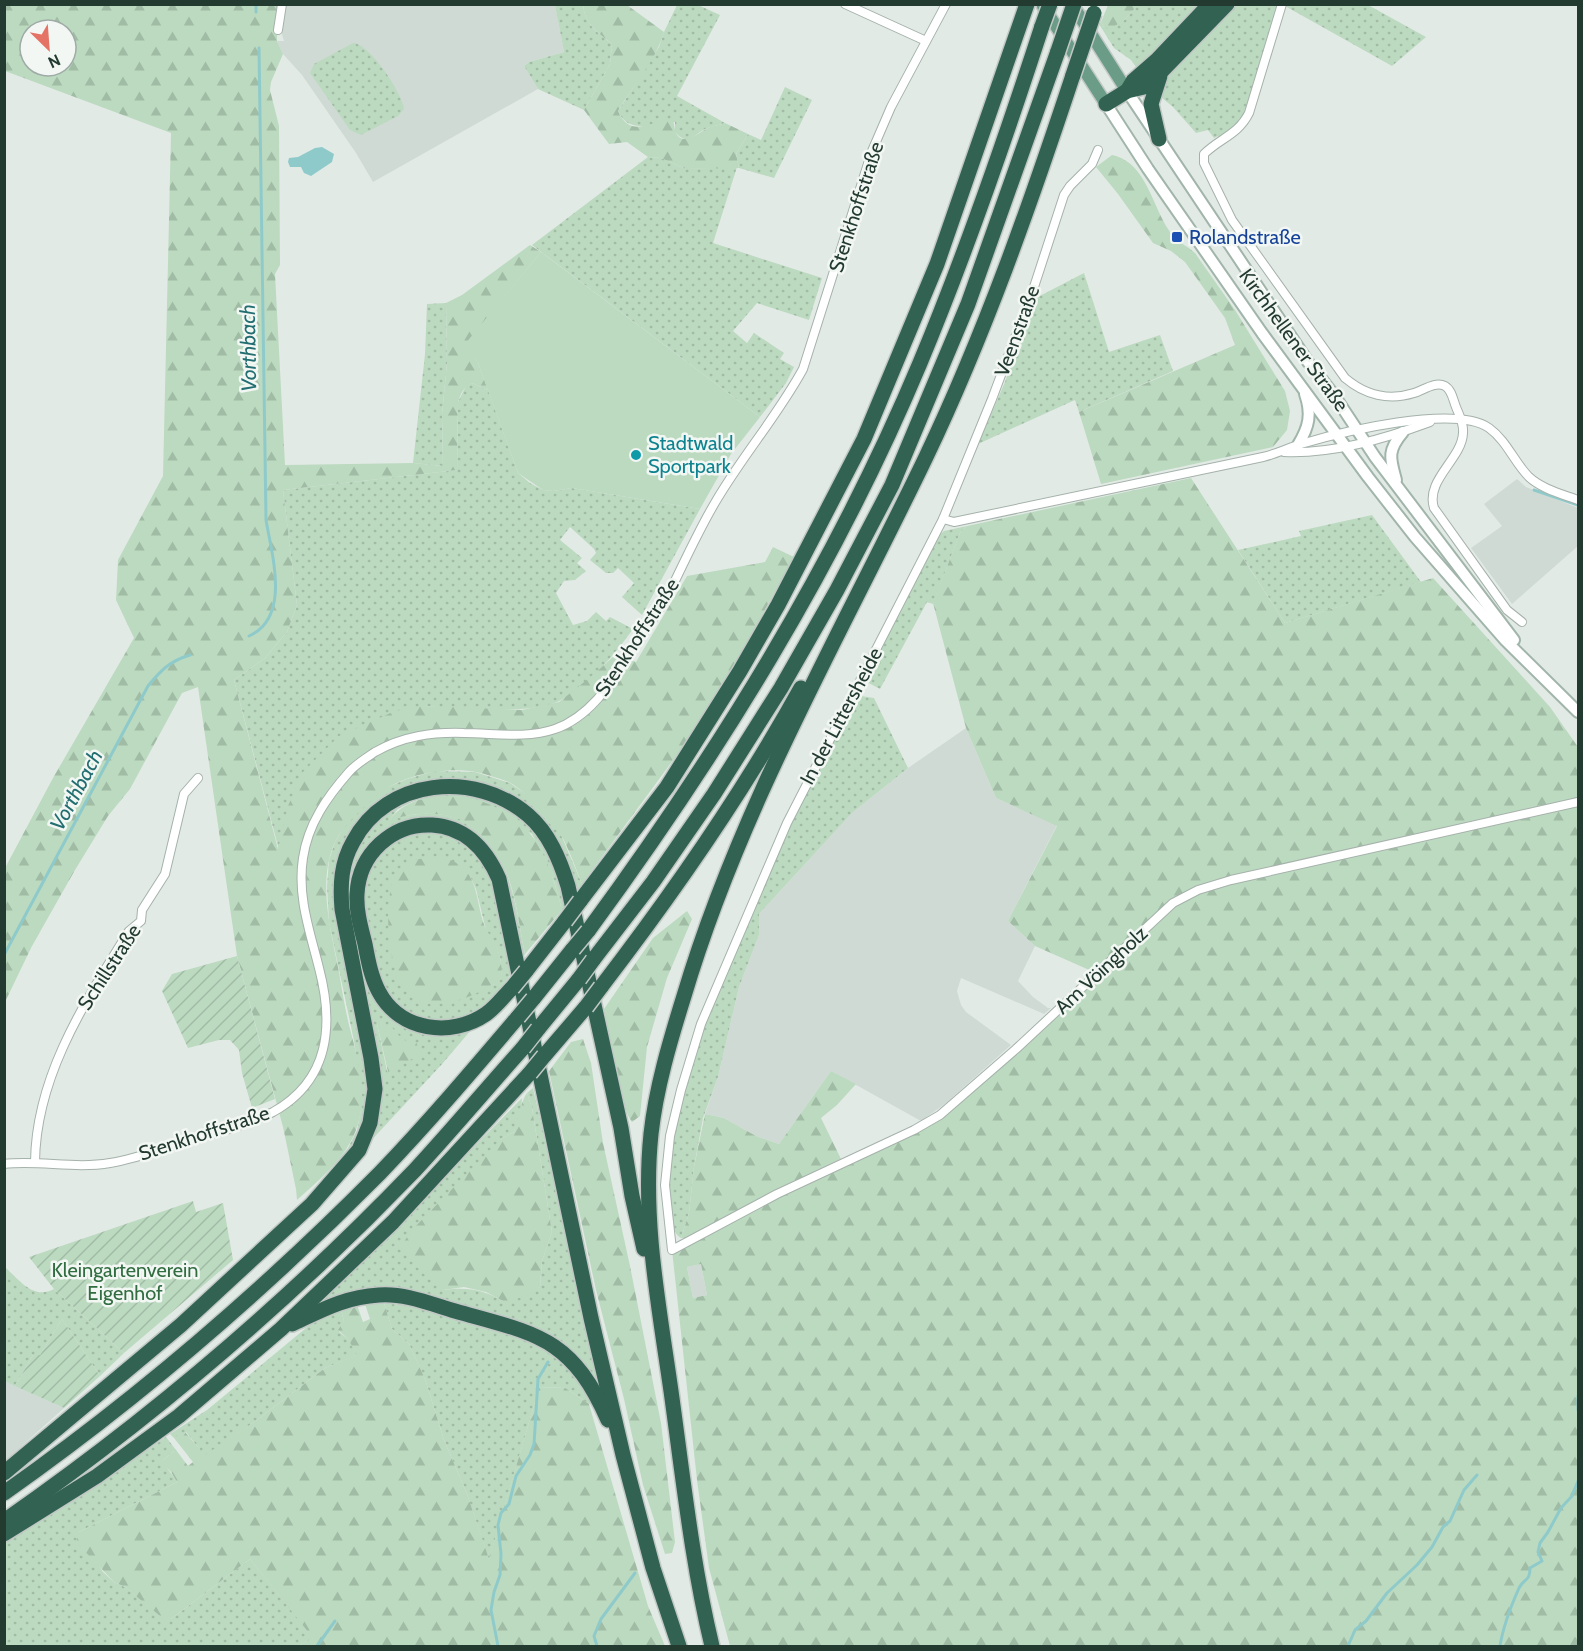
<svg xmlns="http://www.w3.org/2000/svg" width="1583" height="1651" viewBox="0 0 1583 1651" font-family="Cabin,sans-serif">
  <defs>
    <pattern id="grass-dots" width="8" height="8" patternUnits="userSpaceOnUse" patternTransform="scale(1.5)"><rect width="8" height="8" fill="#bcdac0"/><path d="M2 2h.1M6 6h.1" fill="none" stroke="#a1bca5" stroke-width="1.8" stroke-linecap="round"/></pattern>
    <pattern id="forest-firs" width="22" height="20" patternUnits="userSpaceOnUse" patternTransform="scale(1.5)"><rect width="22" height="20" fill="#bcdac0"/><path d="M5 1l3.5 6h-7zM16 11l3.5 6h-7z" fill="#a1bca5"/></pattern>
    <pattern id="garden-furrows" width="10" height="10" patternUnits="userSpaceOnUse" patternTransform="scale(1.5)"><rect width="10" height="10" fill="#bcdac0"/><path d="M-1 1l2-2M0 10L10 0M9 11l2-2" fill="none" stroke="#a1bca5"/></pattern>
  </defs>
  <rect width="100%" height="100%" fill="#e2eae5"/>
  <!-- built -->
  <g fill="#d0dad4">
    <path d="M555 4 564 52 529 62 524 66 538 89 373 182 356 153 302 75 283 54 277 41H284L281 31 284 5Z"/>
    <path d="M1517 479 1526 487 1578 508V546L1512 604 1471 548 1502 526 1484 504Z"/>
    <path d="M966 728 996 798 1057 825 1008 921 1035 946 1018 981 1033 997 1048 1008H1051L1044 1014 961 978 957 991 961 1005 966 1012 1011 1045 946 1103 921 1121 831 1071 779 1144 756 1136 724 1118 705 1114 718 1077 739 987 759 935V914L852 813 908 768Z"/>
    <path d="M701 1264 707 1295 693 1298 687 1267Z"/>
    <path d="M5 1381 64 1408 5 1461Z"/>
  </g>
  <!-- grass -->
  <g fill="url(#grass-dots)" fill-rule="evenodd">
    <path d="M1285 4 1368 5 1426 37 1392 66 1285 6Z"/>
    <path d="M555 5H583C585 24 597 32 612 44L610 64 584 110 538 89 524 66 529 62 564 52Z"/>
    <path d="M677 5H698L720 15 677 96 725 123C718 126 711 126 705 129 693 135 688 147 675 132V122C655 124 628 135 618 111L659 47 664 32Z"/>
    <path d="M1138 5H1200L1144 64 1136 67 1131 60 1114 48 1099 24 1101 22 1104 27 1124 20Z"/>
    <path d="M1233 5H1278L1246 110 1238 125 1219 139 1218 136 1214 138 1208 130 1196 133 1173 107 1161 97 1160 88 1181 60Z"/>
    <path d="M353 43C369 43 402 93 404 109L398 116 361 135 350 130 310 73 314 64Z"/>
    <path d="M785 87 812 100 774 178 739 168 736 154 748 134 761 140Z"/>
    <path d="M648 157 661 158 686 169 737 167 713 243 822 278 809 320 757 303 733 331 747 343 754 333 784 353 780 359 794 367 786 383 760 417 532 245Z"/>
    <path d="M1084 273 1109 352 1160 335 1173 371 1079 412 1075 400 978 444 1005 382 1034 299Z"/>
    <path d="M446 303 447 363 442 414 443 466 413 463 425 354 427 304Z"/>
    <path d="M472 383 488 390 518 473 530 483 543 490 553 491 572 488 700 509 642 615 622 597 634 583 618 568 613 573H606L590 560 596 553 594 549 570 527 560 540 582 558 577 563 586 571 575 580 564 581 556 593 573 625 587 621 596 612 606 621 610 617 633 629C614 656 590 683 561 700 534 716 455 708 423 706L279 850 234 680 265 658 287 632 297 605 283 490 457 470 458 402 466 386Z"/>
    <path d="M1372 515 1421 582 1285 623 1238 550 1301 536 1299 531Z"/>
    <path d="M967 526 960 533 933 604 927 602 880 689 863 680 938 536 944 531Z"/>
    <path d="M855 695 874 698 908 768 852 813 759 914V935L739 987 718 1077 703 1118 694 1167 689 1213 681 1238C671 1232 671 1216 670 1205 663 1120 701 1032 733 955 769 866 809 779 855 695Z"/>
    <path d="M435 771 475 772 510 783 537 802 556 823 582 884 562 910 554 881 532 834 464 796 416 800 398 809 389 820C413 812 448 810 470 824 481 831 498 856 504 868 516 894 519 926 525 954L477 1023 443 1063 367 1145 330 1170 348 1148 357 1130 361 1109V1089L354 1041 329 922 327 886 329 860 335 842 345 825 381 790 407 779ZM470 876 476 889 486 930 497 948 501 962 502 977 496 984 489 985 479 991ZM377 1024 403 1040 388 1072 387 1071Z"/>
    <path d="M533 1088 601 1386 599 1387 577 1355 566 1347 419 1293 321 1302 522 1098 521 1112 514 1132 501 1139 443 1290C468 1287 481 1289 503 1301L540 1287 542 1261 552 1232 532 1108 527 1093Z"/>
    <path d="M5 1176 6 1268C20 1281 34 1300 54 1289L124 1353 100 1376 62 1319 40 1355H33L15 1386 5 1381Z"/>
    <path d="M384 1303 421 1307 523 1335 572 1366 594 1402 589 1404 564 1387 539 1388 489 1560 467 1494 444 1440 425 1379 409 1344 392 1329Z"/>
    <path d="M341 1310 344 1321 339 1332 348 1339 358 1355 325 1368 257 1420 205 1456 186 1432 174 1438 170 1434 207 1410 312 1323Z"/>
    <path d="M166 1437 176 1450 163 1460C166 1469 173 1474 177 1482L79 1532 103 1572 114 1582 125 1587 143 1601 171 1619 250 1559 314 1638 298 1646H5V1543L77 1498Z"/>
  </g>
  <!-- forest -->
  <g fill="url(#forest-firs)" fill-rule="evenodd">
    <path d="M4 5H277V41L283 54 271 82 270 90 279 126 280 265 275 274 285 465 413 463 443 466 442 414 447 363 446 303 462 295 530 245 541 252 466 344 478 363 488 390 472 383C463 388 461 393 458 402L457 470 283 490 297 605 287 632 265 658 234 680 278 849 288 806 303 772 339 736 395 711 423 706 522 710 559 702 593 675 616 654 636 662 687 576 765 562 773 547 794 557 740 655 682 748 582 884C568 848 558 817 525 794 519 789 514 784 506 781 497 778 486 774 476 772 445 766 396 776 374 798 360 812 344 824 335 842 317 882 331 931 339 972 342 990 345 1008 349 1025 356 1052 365 1082 361 1110 356 1150 325 1175 297 1200L296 1189 283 1127 237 956 198 687 182 693 130 789 108 816 75 870 32 946 5 1002V868L53 778 134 638 116 600 118 560 163 476 171 133 5 71ZM30 30H66V66H30Z"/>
    <path d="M583 5H627L664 32C655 62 634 84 618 111 630 140 654 120 672 119 675 124 674 129 676 133 683 147 698 133 706 129 712 125 718 126 725 123L748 134 736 154 739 168 686 169 661 158 648 157 627 142 609 144 584 110 610 64 612 44C598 32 585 25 583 5Z"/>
    <path d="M1108 5V4L1138 5 1124 20 1110 29 1104 27 1101 22Z"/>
    <path d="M1112 155C1150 163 1152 214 1176 239 1181 244 1189 247 1195 253L1235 310 1285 391 1290 411 1287 430 1273 447 1101 484 1079 412 1235 345 1225 318 1185 262 1171 251 1153 243 1118 194 1096 167Z"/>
    <path d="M1191 478 1285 623 1433 578 1550 707 1578 747V1646H730L709 1568 697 1480 672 1250 940 1115 1096 973 1035 946 1008 921 1057 826 996 798 966 728 933 603 960 533 967 526ZM701 1264 707 1295 693 1298 687 1267Z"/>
    <path d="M464 796C530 813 546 847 562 910L525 954C519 927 516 891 504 868 497 855 481 831 469 824 446 810 412 812 388 821 410 795 432 797 464 796Z"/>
    <path d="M439 856C482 867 473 897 486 929 488 933 491 937 494 941 500 953 502 964 502 977L497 984C489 985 485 988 479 992 459 1002 439 1006 417 1003 412 997 406 991 402 985 388 962 382 896 397 872 405 859 425 858 439 856Z"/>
    <path d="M687 911 692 919 667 978 647 1047 640 1116 632 1122C620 1107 609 1032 604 1009L653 938Z"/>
    <path d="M377 1024 390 1025 403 1040 416 1042 421 1054 388 1072Z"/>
    <path d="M583 1039 591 1063 603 1143 630 1266 661 1423 675 1542 672 1553 665 1554 643 1485 624 1399 596 1290 549 1071 571 1042Z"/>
    <path d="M831 1071 856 1084 837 1105 821 1118 841 1159 765 1196 688 1238H681L689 1213 694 1167 705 1114 724 1118 756 1136 779 1144Z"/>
    <path d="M527 1093 532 1108 552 1232 542 1261 540 1287 511 1302 503 1301 486 1292 464 1287 443 1290 416 1266 402 1245 411 1231 501 1139 514 1132C517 1123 522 1098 527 1093Z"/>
    <path d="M384 1303 392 1329 409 1344 425 1379 444 1440 467 1494 489 1559 539 1388 564 1387 589 1404 648 1606 665 1646H298L313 1638 250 1559 171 1619 165 1620 125 1587 114 1582 77 1543V1535L79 1532 177 1482 171 1472 163 1464V1460L176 1450 188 1466 193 1462 174 1438 175 1437 185 1432 205 1455 257 1420 325 1368 357 1355 348 1339 338 1330 344 1321 341 1310 357 1305 363 1322 370 1319 365 1304Z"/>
  </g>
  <!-- garden -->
  <g fill="url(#garden-furrows)">
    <path d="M237 956 275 1099 252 1108 242 1073 239 1050 230 1040H219L188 1048 162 991 172 974Z"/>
    <path d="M193 1201 196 1212 223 1203 233 1260 124 1353 54 1289 29 1257Z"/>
    <path d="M62 1319 100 1376 64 1408 15 1386 33 1355H40Z"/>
  </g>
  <!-- pitch -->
  <path fill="#bcdac0" d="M541 252 760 417 731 454 700 509 572 488 553 491 543 490 518 473 478 363 465 344Z"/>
  <!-- water -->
  <path fill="#8fcacb" d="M322 147 334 154 332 162 311 176 304 173 301 167H290L288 162 289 158 298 157 315 148Z"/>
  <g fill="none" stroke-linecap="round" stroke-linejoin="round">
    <!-- stream -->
    <g stroke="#8fcacb" stroke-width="3">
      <path d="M256 4V12"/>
      <path d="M1534 490 1578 505"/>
      <path d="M249 636C291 617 272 556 266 520L259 48"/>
      <path d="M4 955 148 686C161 670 170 661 190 655"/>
      <path d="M1578 1396V1410"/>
      <path d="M317 1646 335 1621"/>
      <path d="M498 1646 491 1610 494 1592 500 1575 501 1554 498 1525 501 1513 509 1504 516 1476 530 1455 534 1444 538 1379 548 1362"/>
      <path d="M597 1646 594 1636 601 1619 635 1573"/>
      <path d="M1348 1646 1355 1630 1366 1621 1387 1593 1417 1565 1432 1547 1443 1527 1450 1521 1464 1490 1477 1475"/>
      <path d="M1500 1646C1503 1627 1511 1606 1519 1588 1524 1578 1530 1582 1530 1568L1542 1561 1538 1552 1540 1543 1548 1532 1561 1508 1572 1496 1578 1481"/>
    </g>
    <!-- street casing -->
    <g stroke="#a5b2ab" stroke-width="10">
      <g id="street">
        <path d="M845 4 926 41"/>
        <path d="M1282 4 1249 113C1238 135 1220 138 1204 154V163L1232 220 1345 378C1365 395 1389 401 1414 393 1424 390 1435 381 1445 386 1452 390 1453 400 1456 407 1459 415 1464 423 1463 433 1462 459 1425 480 1434 508L1507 610 1522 622"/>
        <path d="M278 30 282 4"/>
        <path d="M1098 150 1092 164 1070 186 1064 195 1034 287 992 399 943 519 787 823 701 1024 681 1090 670 1136 665 1185 672 1250 777 1194 914 1130 940 1115 1016 1049 1173 903 1198 890 1231 880 1578 802"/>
        <path d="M1284 452C1333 454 1384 439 1430 422"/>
        <path d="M943 519 954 522 1263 457C1276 454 1288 448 1301 444 1341 432 1455 404 1489 428 1507 441 1514 462 1529 477 1542 489 1562 494 1578 500"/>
        <path d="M35 1162C36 1076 85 1002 129 931L141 921 142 910 165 874 184 794 198 778"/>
        <path d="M4 1164C39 1160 75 1169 110 1163 140 1158 170 1146 199 1138 224 1130 250 1124 273 1112 330 1080 334 1025 319 968 310 932 297 896 303 858 308 824 327 797 349 772 356 764 366 758 375 752 403 736 432 732 464 733 494 733 526 739 555 729 592 716 612 681 632 650 644 632 657 614 668 595 684 563 698 531 716 501 743 455 778 415 803 369L872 151 891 107 946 4"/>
      </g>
    </g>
    <!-- secondary casing -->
    <g stroke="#a1b5ab" stroke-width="14">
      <g id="secondary">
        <path d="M1127 91 1308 362 1334 395 1375 457 1514 640"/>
        <path d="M1106 104 1148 169 1262 333 1368 477 1415 537 1505 640 1578 712"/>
        <path d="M1298 445C1309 427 1312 414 1305 394"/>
        <path d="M1396 480C1390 458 1387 451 1403 432"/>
      </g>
    </g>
    <!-- primary casing -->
    <g stroke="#c1c8c5" stroke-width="15">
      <g id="primary">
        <path d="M1072 4 1127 91"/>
        <path d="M1043 6 1106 104"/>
      </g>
    </g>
    <!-- highway casing -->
    <g stroke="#c1c8c5" stroke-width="18">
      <g id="highway">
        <path d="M1127 91 1133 81 1157 60 1210 4"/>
        <path d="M1106 104 1127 91 1144 87 1150 83 1227 4"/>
        <path d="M1159 139 1151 104 1160 76"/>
        <path d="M580 901 667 787 740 671 778 605 864 439 937 264 1027 4"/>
        <path d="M588 931C718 754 835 566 920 363 966 253 1005 140 1042 26"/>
        <path d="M593 960 653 882 714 794 781 688 837 590 892 485 968 304 1058 51"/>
        <path d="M526 971 565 921"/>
        <path d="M601 987C674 892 743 793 801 688"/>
        <path d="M512 988C503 997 496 1007 486 1014 451 1038 400 1031 379 992 371 977 368 960 365 944 361 928 356 911 357 894 359 854 392 823 432 825 466 827 486 849 499 879L591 1318 623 1455 653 1568 679 1646"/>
        <path d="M533 999 573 949"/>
        <path d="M538 1029 579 979"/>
        <path d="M544 1056 586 1007"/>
        <path d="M292 1324C322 1310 345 1297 379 1295 405 1293 431 1304 455 1311 536 1334 571 1336 608 1420"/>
        <path d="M4 1473 181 1325 312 1204 359 1150 370 1123 375 1089 371 1058 342 909C340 885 341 863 353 842 386 778 475 770 528 815 549 833 560 860 568 886L621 1128 632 1196 644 1249"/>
        <path d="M4 1493C139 1398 264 1290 380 1173 428 1123 473 1070 518 1017"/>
        <path d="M4 1521C152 1418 290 1300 415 1170 452 1130 487 1088 523 1048"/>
        <path d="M4 1534 97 1476 179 1416 281 1329 393 1222 530 1073"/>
        <path d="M712 1646C692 1563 683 1477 671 1391 659 1306 642 1220 651 1134 656 1088 670 1041 684 996 740 807 841 634 926 457 985 333 1030 205 1073 75"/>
      </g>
    </g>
    <!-- street -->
    <use href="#street" stroke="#fff" stroke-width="8"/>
    <!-- secondary -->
    <use href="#secondary" stroke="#fff" stroke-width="10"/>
    <!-- primary -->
    <use href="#primary" stroke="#6a9c88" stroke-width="12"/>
    <!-- highway -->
    <use href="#highway" stroke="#326352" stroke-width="15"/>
    <!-- highway-bridge casing -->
    <g stroke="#c1c8c5" stroke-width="18" stroke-linecap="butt">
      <g id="highway-bridge">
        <path d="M1042 26 1050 4"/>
        <path d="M1058 51 1074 4"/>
        <path d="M1073 75 1094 13"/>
        <path d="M565 921 580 901"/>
        <path d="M573 949 588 931"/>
        <path d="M579 979 593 960"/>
        <path d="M512 988 526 971"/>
        <path d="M586 1007 601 987"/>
        <path d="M518 1017 533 999"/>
        <path d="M523 1048 538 1029"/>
        <path d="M530 1073 544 1056"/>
      </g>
    </g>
    <!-- highway-bridge -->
    <use href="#highway-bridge" stroke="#326352" stroke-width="15"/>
  </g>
  <!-- markers -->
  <rect fill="#1a4fb4" stroke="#f2f7f4" stroke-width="2" x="1171" y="231" width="12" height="12" rx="3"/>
  <circle fill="#0f9aa8" stroke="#f2f7f4" stroke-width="2" cx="636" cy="455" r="6"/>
  <g text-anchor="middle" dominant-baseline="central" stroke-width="5" stroke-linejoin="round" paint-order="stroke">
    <!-- street labels -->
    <g font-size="20" fill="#233a31" stroke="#f2f7f4">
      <text transform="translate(856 207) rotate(-72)">Stenkhoffstraße</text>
      <text transform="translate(1017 331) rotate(-70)">Veenstraße</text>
      <text transform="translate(1294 340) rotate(54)">Kirchhellener Straße</text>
      <text transform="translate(637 637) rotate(-57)">Stenkhoffstraße</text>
      <text transform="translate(841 716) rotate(-62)">In der Littersheide</text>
      <text transform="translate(109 967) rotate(-57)">Schillstraße</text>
      <text transform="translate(1101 970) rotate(-43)">Am Vöingholz</text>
      <text transform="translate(204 1133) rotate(-18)">Stenkhoffstraße</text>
    </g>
    <!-- transit labels -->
    <g font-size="20" fill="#164399" stroke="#f2f7f4" text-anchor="start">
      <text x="1189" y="237">Rolandstraße</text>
    </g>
    <!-- culture labels -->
    <g font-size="20" fill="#0d838f" stroke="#f2f7f4" text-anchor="start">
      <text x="648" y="443">Stadtwald<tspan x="648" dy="23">Sportpark</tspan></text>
    </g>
    <!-- park labels -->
    <g font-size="20" fill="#316d40" stroke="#f2f7f4">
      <text x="125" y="1270">Kleingartenverein<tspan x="125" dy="23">Eigenhof</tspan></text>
    </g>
    <!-- water labels -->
    <g font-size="21" font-style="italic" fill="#236e70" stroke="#f2f7f4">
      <text transform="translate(248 348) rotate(-91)">Vorthbach</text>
      <text transform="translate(76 790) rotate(-62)">Vorthbach</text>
    </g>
  </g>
  <!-- border -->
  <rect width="1583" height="1651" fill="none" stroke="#233a31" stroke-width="12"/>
  <!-- north arrow -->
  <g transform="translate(48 48) rotate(155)"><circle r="28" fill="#f2f7f4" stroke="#9faba6" stroke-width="1.5"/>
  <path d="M0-4.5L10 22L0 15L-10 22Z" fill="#e57365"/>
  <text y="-9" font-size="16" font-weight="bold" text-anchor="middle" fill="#233a31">N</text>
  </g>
</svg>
